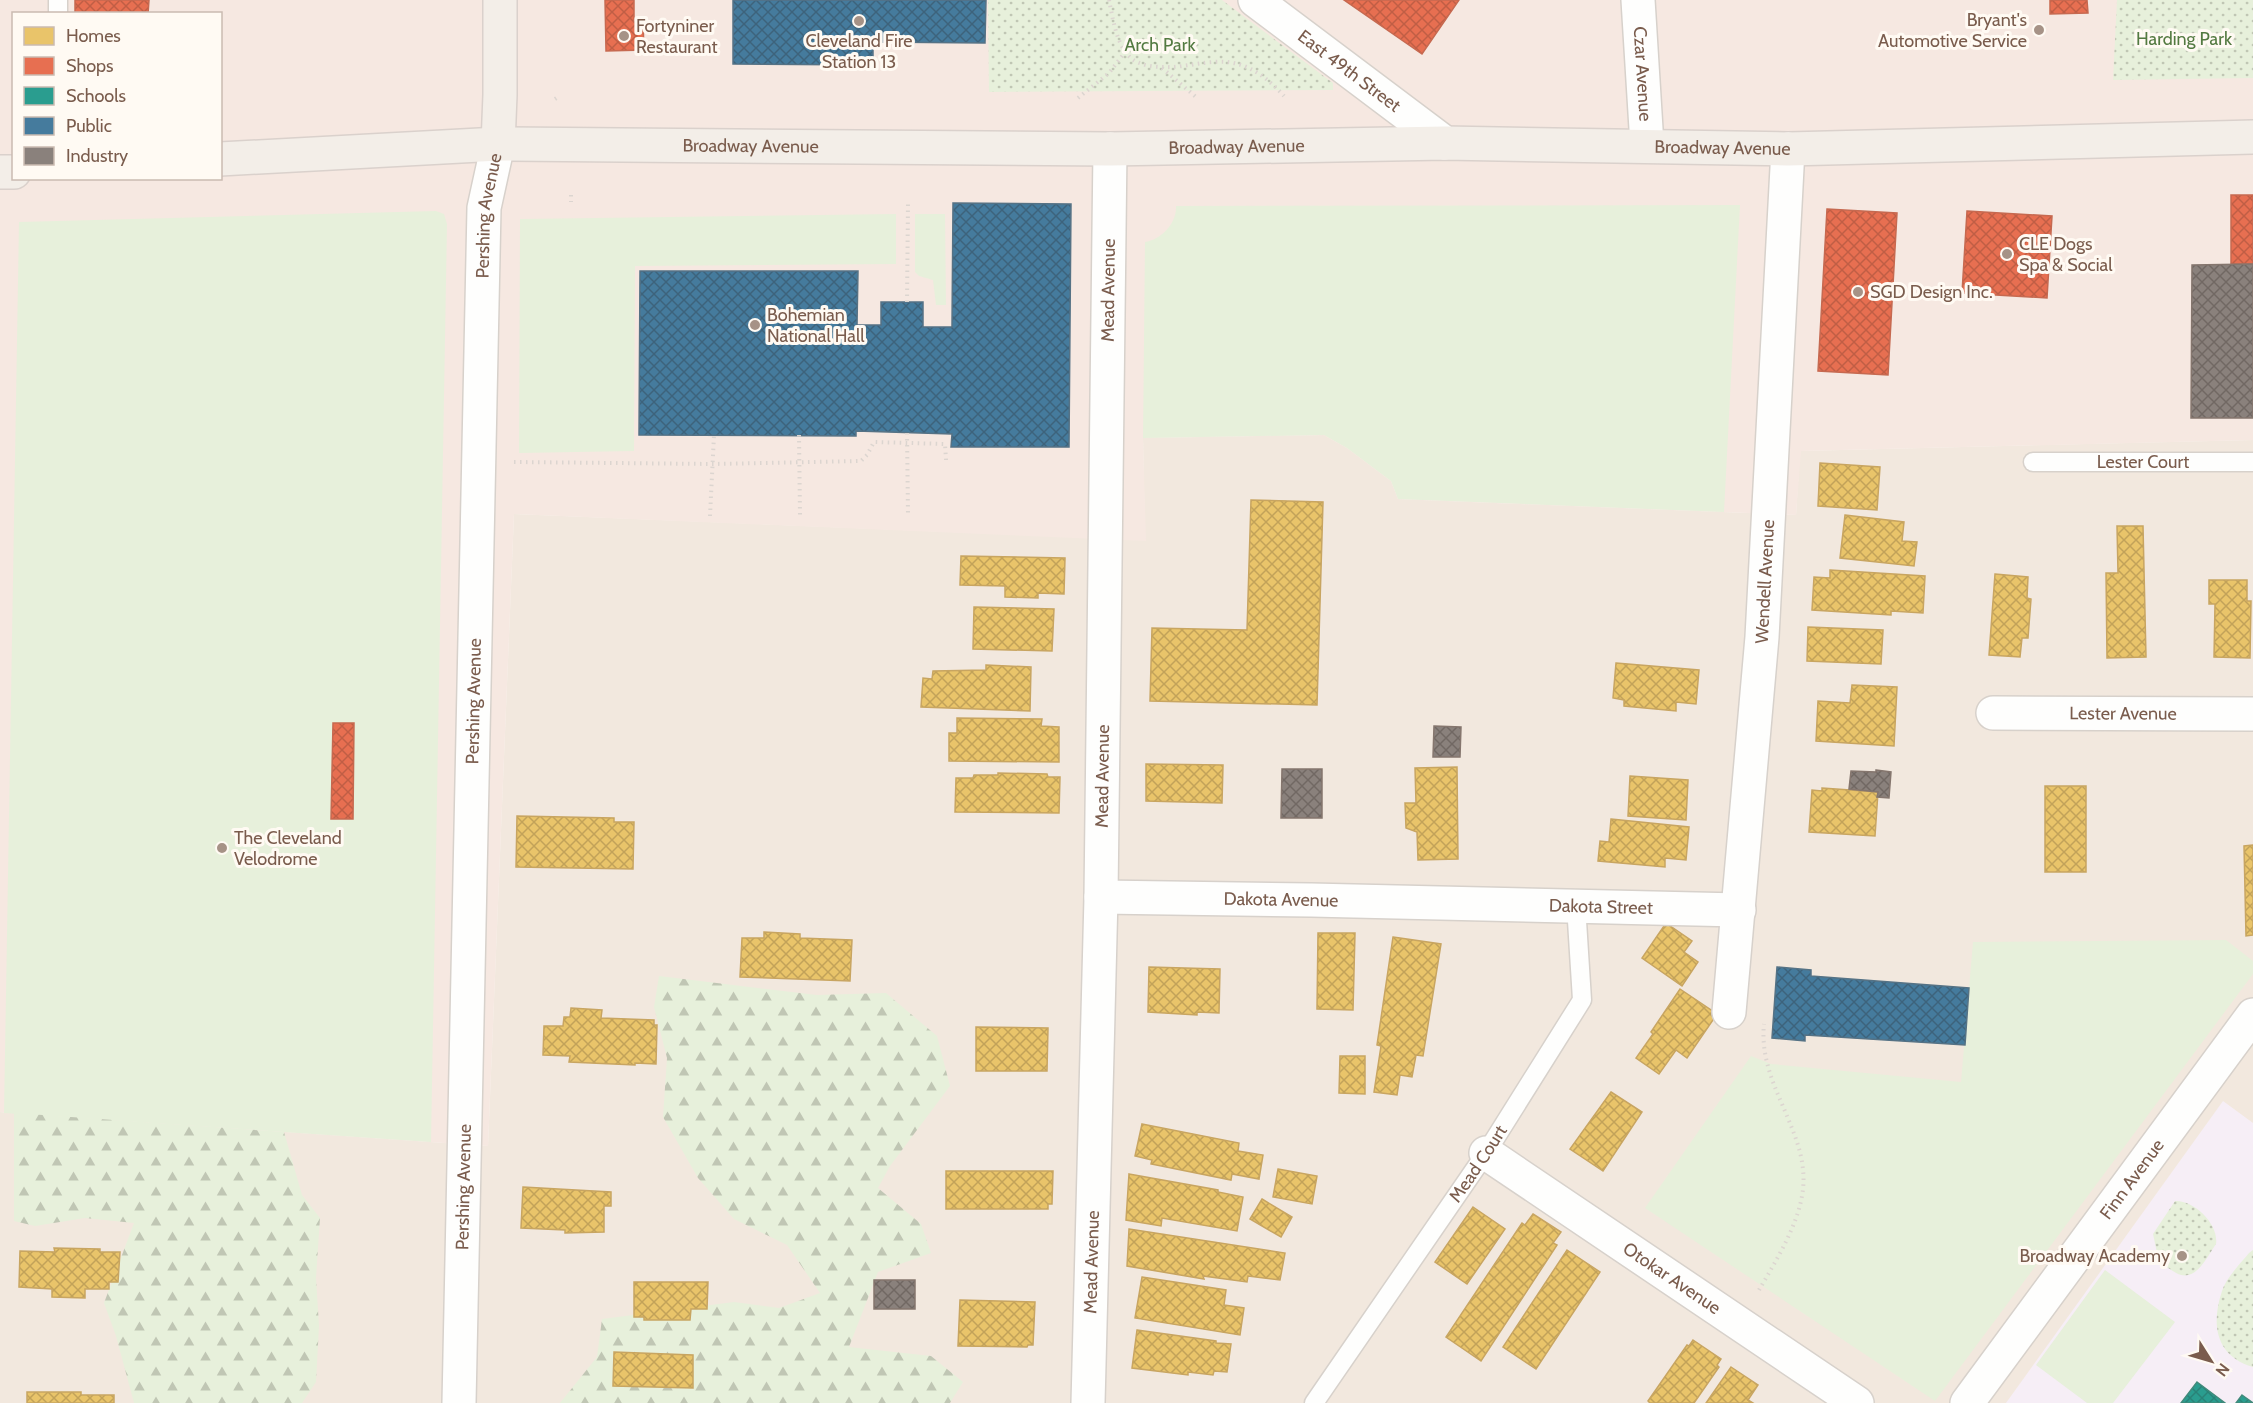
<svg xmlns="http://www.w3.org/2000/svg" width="2253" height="1403" viewBox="0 0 2253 1403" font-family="Cabin,sans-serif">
  <defs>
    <pattern id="forest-firs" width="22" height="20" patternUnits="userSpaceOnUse" patternTransform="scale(1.5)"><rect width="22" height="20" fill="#e7f0db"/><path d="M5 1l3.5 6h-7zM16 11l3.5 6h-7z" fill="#c0c6b4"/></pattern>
    <pattern id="park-dots" width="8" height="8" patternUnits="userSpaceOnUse" patternTransform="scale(1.5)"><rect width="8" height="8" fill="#e7f0db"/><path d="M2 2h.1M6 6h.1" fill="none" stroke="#c0c6b4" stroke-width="1.8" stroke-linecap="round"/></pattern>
    <pattern id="homes-cross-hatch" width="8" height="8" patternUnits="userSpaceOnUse" patternTransform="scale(1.5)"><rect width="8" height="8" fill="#e9c46a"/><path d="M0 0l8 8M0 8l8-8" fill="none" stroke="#c2a259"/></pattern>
    <pattern id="shops-cross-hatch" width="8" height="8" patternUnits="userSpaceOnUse" patternTransform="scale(1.5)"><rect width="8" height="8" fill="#e76f51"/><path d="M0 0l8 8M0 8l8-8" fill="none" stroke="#c05e45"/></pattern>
    <pattern id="schools-cross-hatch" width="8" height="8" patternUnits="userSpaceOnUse" patternTransform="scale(1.5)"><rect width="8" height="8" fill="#2a9d8f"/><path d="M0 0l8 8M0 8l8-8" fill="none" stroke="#298377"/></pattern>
    <pattern id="public-cross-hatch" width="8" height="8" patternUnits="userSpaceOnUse" patternTransform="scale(1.5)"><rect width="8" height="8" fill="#457b9d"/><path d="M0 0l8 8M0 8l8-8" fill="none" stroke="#3d637c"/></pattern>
    <pattern id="industry-cross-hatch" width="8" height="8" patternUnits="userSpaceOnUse" patternTransform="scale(1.5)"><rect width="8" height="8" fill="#8a817c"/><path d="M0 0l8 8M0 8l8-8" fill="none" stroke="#716863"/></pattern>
  </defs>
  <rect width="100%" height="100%" fill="#f9f5f0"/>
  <!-- residential -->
  <path fill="#f2e8de" d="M1324 435 1347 448 1391 481 1398 499 1796 515 1800 451 2253 440V1403H0V1112L488 1146 514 514 1145 540 1143 438Z"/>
  <!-- commercial -->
  <path fill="#f6e8e1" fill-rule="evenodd" d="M0 0H2253V440L1801 451 1796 515 1398 499 1391 481 1347 448 1323 435 1143 438 1146 541 514 514 488 1146 0 1112ZM14 14H220V178H14Z"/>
  <!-- education -->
  <path fill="#f6eef6" d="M2223 1101 2253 1123V1403H2006Z"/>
  <!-- grass -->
  <g fill="#e7f0db">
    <path d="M1740 205 1724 512 1398 499 1391 481 1347 448 1324 435 1143 438 1145 242C1161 240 1177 223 1176 206Z"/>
    <path d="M436 211 444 214 447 224 431 1142 4 1113 19 222Z"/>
    <path d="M896 214V264L635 266 634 451 519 453 520 219Z"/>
    <path d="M915 214H945L946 305H936L933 280 919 276 915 272Z"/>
    <path d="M2226 940 2253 961V974L1935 1401 1645 1208 1751 1056 1771 1064 1961 1082 1973 942Z"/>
    <path d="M2105 1270 2175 1322 2113 1403H2087L2036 1365Z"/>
  </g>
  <!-- forest -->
  <g fill="url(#forest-firs)">
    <path d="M659 976 817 995 886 993 937 1036 950 1086 890 1166 878 1188 921 1224 931 1253 878 1272 849 1347 931 1356 963 1382 950 1403H560L597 1357 602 1319 734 1302 779 1308 820 1293 787 1245 734 1219 698 1178 663 1117 667 1058 654 1007Z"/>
    <path d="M14 1113 284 1132 302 1195 320 1218 316 1278 319 1326 316 1382 302 1403H134L116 1336 104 1303 134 1223 85 1218 35 1226 14 1221Z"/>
  </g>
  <!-- park -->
  <g fill="url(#park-dots)">
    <path d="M988 0H1222L1333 83V90L989 92Z"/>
    <path d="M2117 0H2253V78L2113 80Z"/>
    <path d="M2175 1201C2194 1200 2219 1224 2216 1244 2208 1255 2198 1279 2181 1275 2174 1273 2166 1266 2159 1262L2153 1234Z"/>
    <path d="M2253 1250V1367C2215 1356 2211 1324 2222 1291 2226 1278 2240 1264 2249 1253Z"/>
  </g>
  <!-- homes -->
  <g fill="url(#homes-cross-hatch)" stroke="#c8a561" stroke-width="1.5">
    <path d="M1820 463 1880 467 1877 510 1818 506Z"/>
    <path d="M1251 500 1323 502 1317 705 1150 701 1152 628 1247 630Z"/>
    <path d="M1845 515 1904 522 1902 541 1917 542 1914 566 1840 558Z"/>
    <path d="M2117 526H2143L2146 657 2107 658 2106 573H2118Z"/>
    <path d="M961 556 1065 558 1064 594 1038 593V598L1005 597V586L960 585Z"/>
    <path d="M1830 570 1925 576 1923 613 1891 611V615L1812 610 1814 577 1830 578Z"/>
    <path d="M1995 574 2028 577 2027 598 2031 599 2028 638H2022L2020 657 1989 655Z"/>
    <path d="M2209 580H2247V601H2251L2250 658 2214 657 2215 604H2209Z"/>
    <path d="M974 607 1054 609 1052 651 973 649Z"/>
    <path d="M1808 627 1883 630 1881 664 1807 661Z"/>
    <path d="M1616 663 1699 670 1696 704 1676 702V711L1624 706V700L1613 698Z"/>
    <path d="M986 665 1031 667 1030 711 921 707 923 678 932 679 933 671 986 670Z"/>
    <path d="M1852 685 1897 687 1894 746 1816 741 1818 701 1850 703Z"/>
    <path d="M957 718 1042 719 1041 726 1059 727V762L949 761V733H957Z"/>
    <path d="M1146 764 1223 765 1222 803 1146 801Z"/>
    <path d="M1457 767 1458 859 1418 860 1417 832 1406 828 1405 803H1416L1415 768Z"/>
    <path d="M998 773 1047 774 1048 777H1060L1059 813 955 812 956 778H973L974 775H998Z"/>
    <path d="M1630 776 1688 780 1686 820 1628 816Z"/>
    <rect x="2045" y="786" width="41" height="86"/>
    <path d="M1822 788 1878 792 1875 836 1809 832 1812 790 1822 791Z"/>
    <path d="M517 816 614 818V822H634L633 869 516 867Z"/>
    <path d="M1611 819 1689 827 1686 860 1665 858V867L1598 861 1600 841 1609 842Z"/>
    <path d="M2253 845V935L2246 936 2244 846Z"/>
    <path d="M1666 923 1692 941 1684 952 1698 962 1682 986 1642 958Z"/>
    <path d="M764 932 800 934V938L852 940 850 981 740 977 742 938H764Z"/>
    <path d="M1318 933H1355L1353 1010 1317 1009Z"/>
    <path d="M1393 937 1441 944 1423 1056 1416 1055 1412 1077 1400 1075 1397 1095 1374 1092 1381 1046 1377 1045Z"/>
    <path d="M1149 967 1220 969 1219 1013 1197 1012V1015L1148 1012Z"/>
    <path d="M1680 989 1717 1014 1687 1058 1676 1050 1659 1074 1636 1058 1653 1034 1651 1032Z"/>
    <path d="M571 1008 602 1010 601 1018 654 1020V1025H657L656 1064 635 1063V1065L569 1062 570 1056 543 1055 544 1026H563L564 1017H570Z"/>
    <path d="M976 1027 1048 1028 1047 1071H976Z"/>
    <path d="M1340 1056H1365V1094L1339 1093Z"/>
    <path d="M1611 1092 1642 1112 1603 1171 1570 1149Z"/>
    <path d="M1142 1124 1239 1143 1238 1151 1263 1155 1259 1179 1232 1174 1231 1180 1151 1164 1152 1160 1135 1156Z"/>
    <path d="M1278 1169 1317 1176 1312 1204 1273 1197Z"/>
    <path d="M946 1171H1053L1052 1204H1048V1209H946Z"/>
    <path d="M1129 1174 1218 1190V1192L1243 1197 1237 1231 1162 1218 1161 1226 1126 1220Z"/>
    <path d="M523 1187 611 1192V1206H604V1232L565 1233V1230L521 1228Z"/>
    <path d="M1262 1199 1292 1217 1281 1237 1250 1219Z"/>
    <path d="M1473 1207 1505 1229 1467 1284 1435 1262Z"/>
    <path d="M1533 1214 1561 1232 1553 1243 1557 1245 1481 1361 1446 1337 1522 1223 1525 1225Z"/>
    <path d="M1129 1229 1285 1253 1280 1280 1248 1276 1247 1282 1203 1276 1204 1279 1127 1266Z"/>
    <path d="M54 1248 100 1249V1252H120L118 1282H109V1289H85V1298L52 1297V1289L19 1287 20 1251 55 1252Z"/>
    <path d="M1567 1250 1600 1272 1536 1369 1503 1347Z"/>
    <path d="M1142 1277 1226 1290 1224 1305 1244 1308 1240 1335 1135 1318Z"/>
    <path d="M634 1282H708L707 1309H691L690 1320H644V1317H634Z"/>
    <path d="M960 1300 1035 1302 1033 1345H1028L1027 1347 958 1346Z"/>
    <path d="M1137 1330 1216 1341V1343L1231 1344 1227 1372 1214 1371 1213 1375 1188 1372V1375L1132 1368Z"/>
    <path d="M1693 1340 1721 1359 1717 1365 1719 1367 1694 1403H1650L1648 1401 1687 1345 1689 1346Z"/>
    <path d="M614 1352 693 1355V1388L613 1386Z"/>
    <path d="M1731 1367 1758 1385 1748 1400 1753 1403H1706Z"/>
    <path d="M27 1392H81V1395H114V1403H27Z"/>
  </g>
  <!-- shops -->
  <g fill="url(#shops-cross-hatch)" stroke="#c66950" stroke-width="1.5">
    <path d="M75 0H149L148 14H75Z"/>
    <path d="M605 0H634V22H643L644 50 606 51Z"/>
    <path d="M1344 0H1459L1422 54Z"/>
    <path d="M2050 0H2087L2088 13 2050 14Z"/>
    <rect x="2231" y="195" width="22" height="69"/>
    <path d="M1827 209 1897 213 1888 375 1818 371Z"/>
    <path d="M1967 211 2052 216 2047 298 1962 293Z"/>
    <path d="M333 723H354L353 819H331Z"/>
  </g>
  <!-- schools -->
  <g fill="url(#schools-cross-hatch)" stroke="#428a7b" stroke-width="1.5">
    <path d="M2197 1382 2225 1403H2181Z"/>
    <path d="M2242 1395 2253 1403H2236Z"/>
  </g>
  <!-- public -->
  <g fill="url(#public-cross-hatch)" stroke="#557285" stroke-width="1.5">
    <path d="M733 0H986L985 43 873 42V65L733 64Z"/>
    <path d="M953 203 1071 204 1069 447H951L952 434 856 431V436L639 435 640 271H858L857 325H881V302H923V327H952Z"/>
    <path d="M1777 967 1811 970V976L1969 988 1965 1045 1805 1035V1041L1772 1038Z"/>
  </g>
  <!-- industry -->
  <g fill="url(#industry-cross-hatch)" stroke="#85766e" stroke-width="1.5">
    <path d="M2253 264V418H2191L2192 265Z"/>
    <path d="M1434 726 1461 727 1460 757H1433Z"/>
    <path d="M1282 769H1322V818H1281Z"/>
    <path d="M1876 770 1891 772 1889 798 1877 797 1878 792 1849 789 1851 771 1876 772Z"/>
    <rect x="874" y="1280" width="41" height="29"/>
  </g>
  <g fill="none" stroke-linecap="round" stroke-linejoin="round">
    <!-- lane casing -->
    <g stroke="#d7d1cb" stroke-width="21">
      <g id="lane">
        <path d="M58 14V0"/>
        <path id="s1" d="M2033 462H2253"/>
        <path id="s2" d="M1314 1403 1486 1153 1582 1000 1576 905"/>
      </g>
    </g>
    <!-- street casing -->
    <g stroke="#d7d1cb" stroke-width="36">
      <g id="street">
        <path id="s3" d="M1255 0 1445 143"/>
        <path id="s4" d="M1638 0 1647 145"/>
        <path id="s5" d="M1993 713 2253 714"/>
        <path id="s6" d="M1101 897 1311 900 1739 910"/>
        <path id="s7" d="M1729 1012 1762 637 1788 149"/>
        <path id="s8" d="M1486 1153 1857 1403"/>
        <path id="s9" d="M459 1403 484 208 498 144"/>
        <path id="s10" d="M1088 1403 1101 897 1110 149"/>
        <path id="s11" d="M1967 1403 2253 1015"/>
      </g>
    </g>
    <!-- primary casing -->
    <g stroke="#dad1cc" stroke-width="36">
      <g id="primary">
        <path d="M498 144 500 95V0"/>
        <path id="s12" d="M220 159 498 144 1110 149 1445 143 1788 149 2253 137"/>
        <path d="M0 172H14"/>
      </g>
    </g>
    <!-- path -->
    <g stroke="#dcd5d0" stroke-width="4" stroke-dasharray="1.5 4.5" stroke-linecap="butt">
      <path d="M1109 0C1113 18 1116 46 1132 59 1140 65 1153 67 1163 67 1180 68 1196 63 1213 62 1243 59 1265 75 1284 96"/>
      <path d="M1162 68 1196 97"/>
      <path d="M1078 98 1109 73 1126 51"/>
      <path d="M555 99 558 97"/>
      <path d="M571 195V202"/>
      <path d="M907 302 908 202"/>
      <path d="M907 433 908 515"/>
      <path d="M799 435 800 515"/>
      <path d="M514 462 713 464 861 461 867 455 874 442 945 444 946 460"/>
      <path d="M710 516 714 435"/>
      <path d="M1759 1290C1778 1257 1808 1211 1803 1170 1801 1147 1791 1126 1782 1104 1771 1079 1761 1053 1764 1024"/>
    </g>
    <!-- lane -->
    <use href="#lane" stroke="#fefefd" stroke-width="18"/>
    <!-- street -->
    <use href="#street" stroke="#fefefd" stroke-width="33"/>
    <!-- primary -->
    <use href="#primary" stroke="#f3eee8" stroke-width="33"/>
  </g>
  <!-- markers -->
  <g fill="#a69286" stroke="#fffaf3" stroke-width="2">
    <circle cx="859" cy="21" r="6"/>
    <circle cx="2039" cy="30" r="6"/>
    <circle cx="624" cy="36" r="6"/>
    <circle cx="2007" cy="254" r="6"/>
    <circle cx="1858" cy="292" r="6"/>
    <circle cx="755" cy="325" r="6"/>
    <circle cx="222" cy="848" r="6"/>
    <circle cx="2182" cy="1256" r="6"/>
  </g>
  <g text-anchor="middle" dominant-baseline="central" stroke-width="6" stroke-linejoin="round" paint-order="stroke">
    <!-- poi labels -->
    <g font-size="18" fill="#7a5c4d" stroke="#fffaf3" text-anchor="start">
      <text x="2027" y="20" text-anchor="end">Bryant's<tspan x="2027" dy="21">Automotive Service</tspan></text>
      <text x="636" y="26">Fortyniner<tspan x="636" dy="21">Restaurant</tspan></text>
      <text x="859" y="41" text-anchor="middle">Cleveland Fire<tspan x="859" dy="21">Station 13</tspan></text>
      <text x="2019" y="244">CLE Dogs<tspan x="2019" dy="21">Spa &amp; Social</tspan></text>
      <text x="1870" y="292">SGD Design Inc.</text>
      <text x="767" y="315">Bohemian<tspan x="767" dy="21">National Hall</tspan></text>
      <text x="234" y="838">The Cleveland<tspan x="234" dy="21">Velodrome</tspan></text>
      <text x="2170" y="1256" text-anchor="end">Broadway Academy</text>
    </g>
    <!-- park labels -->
    <g font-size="18" fill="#537a41" stroke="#fffaf3">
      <text x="2184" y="39">Harding Park</text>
      <text x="1160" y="45">Arch Park</text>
    </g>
    <!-- street labels -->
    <g font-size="18" fill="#7a5c4d" stroke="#fffaf3">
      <text stroke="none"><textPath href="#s3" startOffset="118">East 49th Street</textPath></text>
      <text stroke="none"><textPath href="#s4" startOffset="74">Czar Avenue</textPath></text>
      <text stroke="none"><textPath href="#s12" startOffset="531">Broadway Avenue</textPath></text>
      <text stroke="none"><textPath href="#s12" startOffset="1017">Broadway Avenue</textPath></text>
      <text stroke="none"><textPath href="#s12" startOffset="1503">Broadway Avenue</textPath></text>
      <text stroke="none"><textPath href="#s9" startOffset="1188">Pershing Avenue</textPath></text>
      <text stroke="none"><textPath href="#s10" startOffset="1113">Mead Avenue</textPath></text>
      <text stroke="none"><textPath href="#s1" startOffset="110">Lester Court</textPath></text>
      <text stroke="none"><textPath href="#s7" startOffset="432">Wendell Avenue</textPath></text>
      <text stroke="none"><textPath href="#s9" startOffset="702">Pershing Avenue</textPath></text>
      <text stroke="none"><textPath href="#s5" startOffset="130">Lester Avenue</textPath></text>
      <text stroke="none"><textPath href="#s10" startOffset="627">Mead Avenue</textPath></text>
      <text stroke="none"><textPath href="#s6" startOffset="180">Dakota Avenue</textPath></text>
      <text stroke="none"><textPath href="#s6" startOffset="500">Dakota Street</textPath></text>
      <text stroke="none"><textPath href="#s2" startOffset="290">Mead Court</textPath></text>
      <text stroke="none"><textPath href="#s11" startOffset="278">Finn Avenue</textPath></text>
      <text stroke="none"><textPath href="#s9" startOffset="216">Pershing Avenue</textPath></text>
      <text stroke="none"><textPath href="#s10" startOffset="141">Mead Avenue</textPath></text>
      <text stroke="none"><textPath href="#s8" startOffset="224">Otokar Avenue</textPath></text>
    </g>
  </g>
  <!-- legend -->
  <rect x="12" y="12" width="210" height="168" fill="#fffaf3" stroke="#cabbb1" stroke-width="1.5"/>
  <rect x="24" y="27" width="30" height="18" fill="#e9c46a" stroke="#cabbb1" stroke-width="1.5"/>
  <text x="66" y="42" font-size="18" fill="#7a5c4d">Homes</text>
  <rect x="24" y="57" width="30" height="18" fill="#e76f51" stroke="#cabbb1" stroke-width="1.5"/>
  <text x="66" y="72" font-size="18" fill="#7a5c4d">Shops</text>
  <rect x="24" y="87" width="30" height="18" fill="#2a9d8f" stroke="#cabbb1" stroke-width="1.5"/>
  <text x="66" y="102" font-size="18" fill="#7a5c4d">Schools</text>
  <rect x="24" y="117" width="30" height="18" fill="#457b9d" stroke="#cabbb1" stroke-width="1.5"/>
  <text x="66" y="132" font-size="18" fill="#7a5c4d">Public</text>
  <rect x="24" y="147" width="30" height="18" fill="#8a817c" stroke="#cabbb1" stroke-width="1.5"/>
  <text x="66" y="162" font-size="18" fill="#7a5c4d">Industry</text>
  <!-- north arrow -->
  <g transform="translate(2211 1361) rotate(127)" stroke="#fffaf3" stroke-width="4.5" paint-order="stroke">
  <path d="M0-4.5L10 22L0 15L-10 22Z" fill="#7a5c4d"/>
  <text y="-9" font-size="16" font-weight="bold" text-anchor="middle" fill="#7a5c4d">N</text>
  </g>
</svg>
